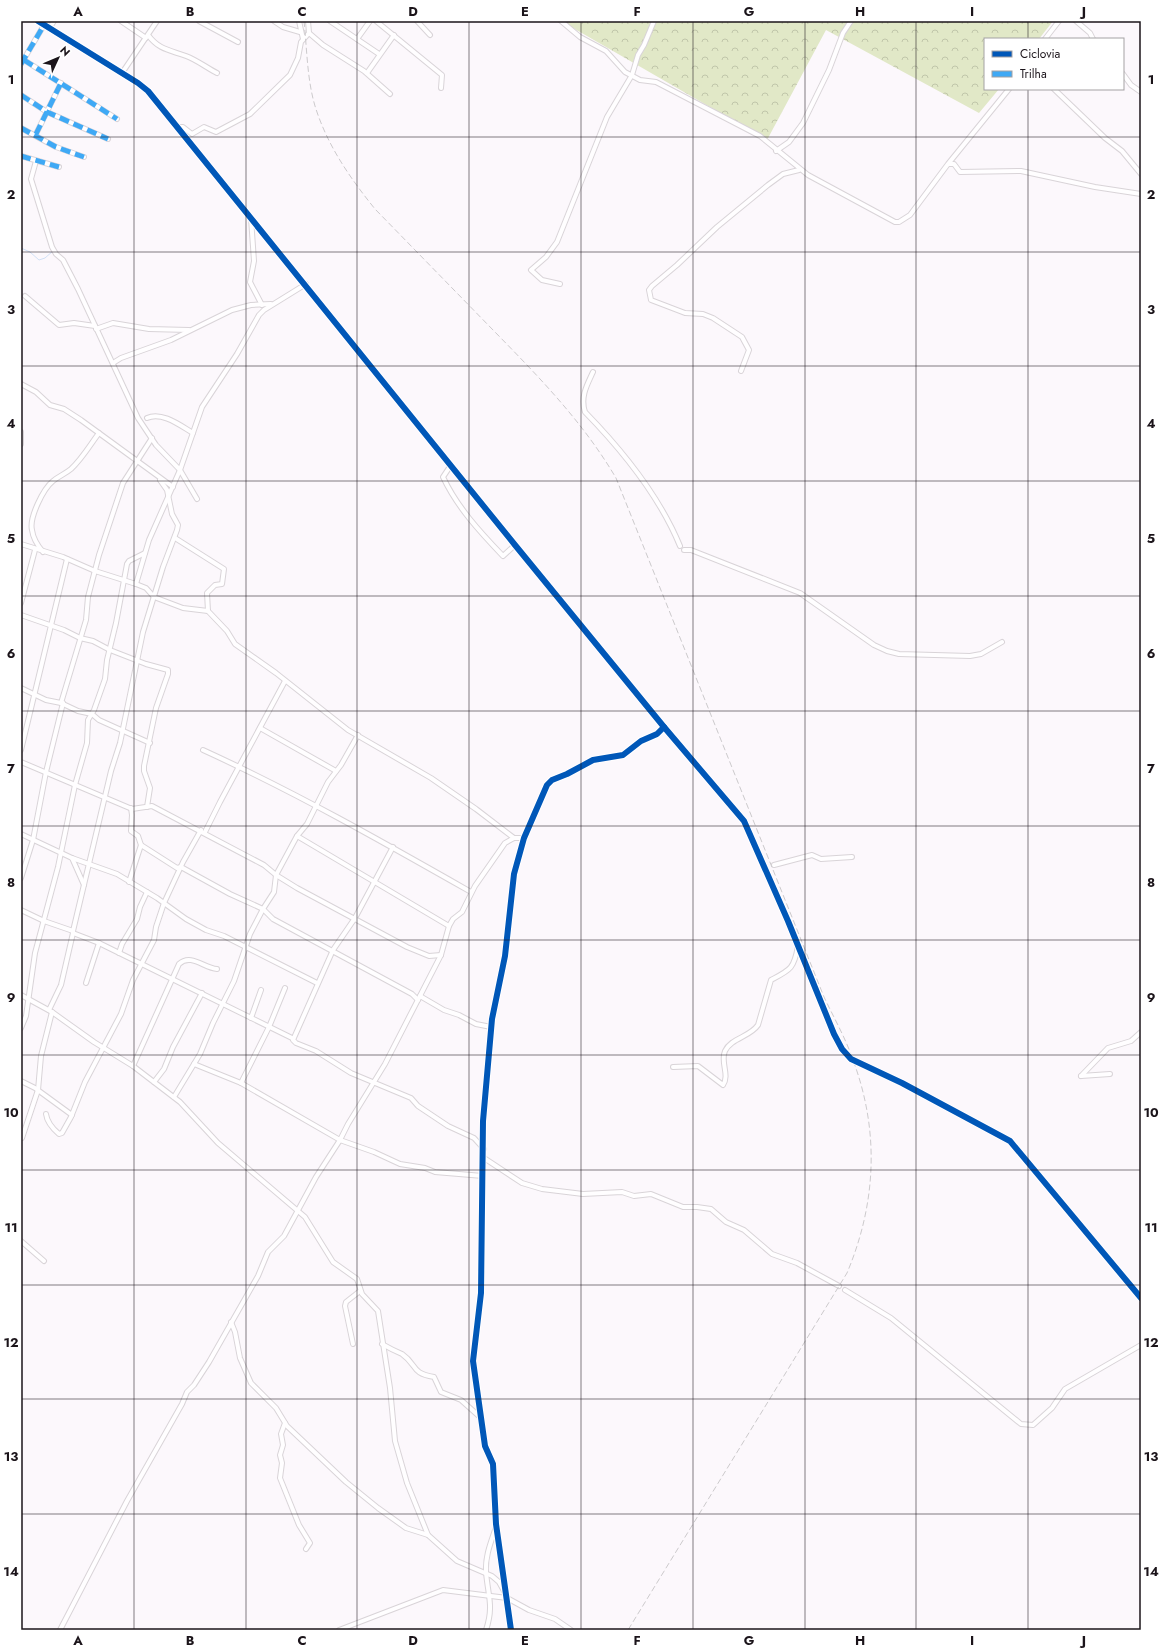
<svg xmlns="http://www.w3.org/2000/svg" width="1162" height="1651" viewBox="0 0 1162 1651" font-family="Jost,sans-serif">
  <defs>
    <pattern id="forest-crowns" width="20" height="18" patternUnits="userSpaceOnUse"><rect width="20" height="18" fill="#e1e8c7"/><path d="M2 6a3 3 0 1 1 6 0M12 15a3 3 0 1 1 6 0" fill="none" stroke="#c0c6aa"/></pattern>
  </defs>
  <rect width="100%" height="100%" fill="#fcf8fc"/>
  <!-- forest -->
  <path fill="url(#forest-crowns)" d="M561 21H1053L1039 39H985V89H999L979 113 826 30 767 140Z"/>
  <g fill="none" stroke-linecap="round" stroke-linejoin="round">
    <!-- stream -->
    <path stroke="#d1e0f6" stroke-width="1" d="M21 248 30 252 39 260 45 258 53 251"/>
    <!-- minor casing -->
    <g stroke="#d9d4d8" stroke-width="6">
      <g id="minor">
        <path d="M38 21 138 83 148 91 515 545 664 727 744 821 788 921 834 1034 842 1049 851 1059 902 1083 1010 1141 1141 1298"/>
        <path d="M121 21 146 38"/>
        <path d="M199 21 238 42"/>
        <path d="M274 21 283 27 300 32"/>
        <path d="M299 21 303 39"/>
        <path d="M330 21 379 54"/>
        <path d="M376 21 442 75 441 88"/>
        <path d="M417 21 430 35"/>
        <path d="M561 21 580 37 606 51 625 72 640 80 656 82 760 136 808 175 895 222H899L910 215 948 164 1009 89"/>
        <path d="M1076 21 1090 33 1093 39"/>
        <path d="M49 29 54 21"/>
        <path d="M309 33 323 45 364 71 390 94"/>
        <path d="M148 35C159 50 170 50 186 56 197 60 207 68 217 73"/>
        <path d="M357 39 370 21"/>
        <path d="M1045 39 1059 21"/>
        <path d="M24 60 117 119"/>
        <path d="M21 64 44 25"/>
        <path d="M122 73 157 21"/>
        <path d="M367 73 394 35"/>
        <path d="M1123 74 1131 85 1141 92"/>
        <path d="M1054 89 1105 138 1122 151 1141 174"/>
        <path d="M21 95 47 112 108 139"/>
        <path d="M177 127H183L192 134 204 127 216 132 250 114 290 75 298 58 301 42 309 33 308 21"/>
        <path d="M21 128 56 147 84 157"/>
        <path d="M36 134 61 83"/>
        <path d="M776 151 789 142 803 123 829 70 843 33 851 21"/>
        <path d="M21 156 59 167"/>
        <path d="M36 161 31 179 52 247 56 254 63 260 78 289 138 418 156 445 180 470 197 499"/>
        <path d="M949 164H954L960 172 1021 171 1095 187 1141 194"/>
        <path d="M251 218 254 261 250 282 262 305"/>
        <path d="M560 284 542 280 531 270 546 257 557 242 607 117 632 75 638 55 644 45 654 21"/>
        <path d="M25 296 59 325 74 323 95 326"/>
        <path d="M96 329 113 323 149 329 189 330"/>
        <path d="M113 363 121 358 171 340 232 310 251 305 271 304"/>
        <path d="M741 371 749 350 742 337 713 318 703 314 685 313 651 300 649 290 652 286 677 265 717 227 768 185 783 174 799 170"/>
        <path d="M593 372C587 385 580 397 585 412 623 451 659 495 680 546"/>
        <path d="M21 384 36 392 50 405 64 409 81 420 173 487"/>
        <path d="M147 418C162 411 181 426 193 433"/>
        <path d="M21 432V444"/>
        <path d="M451 465 443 477C457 507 480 532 503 556L515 545"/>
        <path d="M175 538 224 569 222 584 215 585 207 593 208 611"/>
        <path d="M21 544 63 557 95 571 136 584 146 588 154 597 183 608 208 611 227 631 235 644 276 673 348 730 431 778 476 809 514 838"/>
        <path d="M684 550H691L800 593 874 645 887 651 899 654 970 656 981 654 1002 642"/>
        <path d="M43 552C38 546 33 538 32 530 29 518 43 489 53 481 59 476 65 474 71 469 82 459 90 445 99 433"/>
        <path d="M136 584 149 540 180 470 202 407 237 354 259 315 264 310 306 284"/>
        <path d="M21 603 35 550"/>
        <path d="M21 615 64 630 80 638 93 641 110 650 146 664 168 670V674L156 708 144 766V771L150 788 147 807"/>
        <path d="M21 688 46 700 61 703 78 711 92 714 99 720 150 743"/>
        <path d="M61 703 86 620 88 597 99 555 123 483 152 438"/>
        <path d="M260 728 336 771"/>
        <path d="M358 735 341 765 328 782 307 824 297 836 276 875 274 892 263 909 273 919 412 994 418 1000"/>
        <path d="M21 750 67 559"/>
        <path d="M203 750C295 792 383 842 471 892"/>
        <path d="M21 762 132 809 152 806 264 865 276 875 297 888 407 947 429 956 441 955"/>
        <path d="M205 832 220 802 285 681"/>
        <path d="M21 834 72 858 84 885"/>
        <path d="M297 836 449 926"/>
        <path d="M141 845 177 868 181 867 230 894 263 909 250 934 234 981 213 1023 200 1054 174 1097"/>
        <path d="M393 847 355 918 333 950 293 1040 296 1043 316 1051 351 1073 411 1098 418 1106 448 1126 474 1138 484 1149"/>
        <path d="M72 858 117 874 157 898 186 919 206 930 224 936 317 983"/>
        <path d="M774 865 812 855 821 859 852 857"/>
        <path d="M21 878 33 840 46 772 63 703"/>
        <path d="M129 882 141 845 138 836 131 831 132 815 131 808"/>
        <path d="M21 910 44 921 73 931V933L99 943 292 1038"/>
        <path d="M73 931 111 771 120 743 143 632 163 567 177 530 178 525 172 514 167 490 160 480"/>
        <path d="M119 953 122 944 137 919 140 907 147 892"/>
        <path d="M86 983 99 943"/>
        <path d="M21 995 52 1012 94 1042 133 1066 180 1102 218 1143 305 1217 333 1262 357 1279 362 1294 378 1311 390 1388 395 1441 407 1483 428 1535 457 1561 492 1576 499 1582 504 1591"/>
        <path d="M420 996 444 1010 459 1015 476 1024 491 1027"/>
        <path d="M49 1010 61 985 73 933"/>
        <path d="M251 1018 261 990"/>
        <path d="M21 1028 26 1016 35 953 58 867 75 785 87 743 88 720 94 710 105 679 107 660 116 623 127 564 129 561 145 553"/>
        <path d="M194 1064 241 1083 340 1140 374 1152 400 1164 425 1168 435 1172 483 1176"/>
        <path d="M133 1066 179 964C191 953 204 968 217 969"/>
        <path d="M673 1067 698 1066 723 1085C730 1075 720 1062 725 1051 731 1038 750 1037 758 1025L771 980C790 970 794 969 798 946"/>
        <path d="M1081 1076 1108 1048 1131 1041 1141 1032"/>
        <path d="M1081 1076 1110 1074"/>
        <path d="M21 1081 35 1088 72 1115"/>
        <path d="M154 1082 164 1069 173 1047 202 993"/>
        <path d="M241 1083 269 1027 285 988"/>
        <path d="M46 1114C47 1122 52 1128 59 1134L62 1133 71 1117 85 1082 121 1014 133 980 154 940 156 927 164 903 183 862 201 830"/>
        <path d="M22 1138 38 1090 41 1056 52 1012"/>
        <path d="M484 1158 522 1183 542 1189 583 1194 622 1192 634 1196 651 1194 683 1207H697L711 1209 726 1222 744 1230 772 1254 797 1263 839 1286"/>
        <path d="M21 1241 44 1261"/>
        <path d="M845 1290 891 1318 1021 1424 1033 1425 1052 1408 1065 1389 1141 1345"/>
        <path d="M231 1322 235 1332 240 1358 251 1383 276 1408 287 1426 346 1482 378 1508 406 1528 428 1535"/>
        <path d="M353 1344 345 1306 346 1302 360 1291"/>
        <path d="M382 1344C389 1348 395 1351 402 1354 418 1365 410 1373 434 1377L441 1392 461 1400 480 1417"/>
        <path d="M285 1423 281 1434 283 1445 280 1455 282 1463 280 1478 299 1525 310 1543 306 1549"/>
        <path d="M60 1630 127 1501 182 1404 187 1392 194 1385 209 1362 258 1276 268 1252 284 1236 316 1177 340 1140 348 1124 385 1064 441 955 449 926 453 919 462 912 475 886 505 843 514 838H524"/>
        <path d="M339 1630 443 1590 507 1598 529 1610 555 1619 571 1630"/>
        <path d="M486 1630C494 1606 488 1596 486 1572 485 1556 491 1542 496 1527"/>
        <path d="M511 1630 496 1524 493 1464 485 1446 473 1361 481 1293 483 1121 492 1019 505 956 514 874 524 838 547 785 552 780 567 774 593 760 623 755 641 741 657 734 664 727"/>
      </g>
    </g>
    <!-- minor -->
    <use href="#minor" stroke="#fffeff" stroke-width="4"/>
    <!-- rail -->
    <path stroke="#cccacc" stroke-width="1" stroke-dasharray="6 3" stroke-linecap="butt" d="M304 21C307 49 307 79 315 106 327 145 350 178 375 209 415 250 454 290 494 331 539 377 583 422 616 478L824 997C834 1018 846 1039 853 1060 880 1132 876 1204 847 1273L628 1630"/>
    <!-- quiet -->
    <g stroke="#3fa9f5" stroke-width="5" stroke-dasharray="10 5" stroke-linecap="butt">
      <path d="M24 60 117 119"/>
      <path d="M21 64 44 25"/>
      <path d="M21 95 47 112 108 139"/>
      <path d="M21 128 56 147 84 157"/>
      <path d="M36 134 61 83"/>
      <path d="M21 156 59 167"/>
    </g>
    <!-- cycleway casing -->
    <g stroke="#fff" stroke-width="8">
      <g id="cycleway">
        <path d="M38 21 138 83 148 91 515 545 664 727 744 821 788 921 834 1034 842 1049 851 1059 902 1083 1010 1141 1141 1298"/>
        <path d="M511 1630 496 1524 493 1464 485 1446 473 1361 481 1293 483 1121 492 1019 505 956 514 874 524 838 547 785 552 780 567 774 593 760 623 755 641 741 657 734 664 727"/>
      </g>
    </g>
    <!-- cycleway -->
    <use href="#cycleway" stroke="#0057b8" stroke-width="6"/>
  </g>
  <!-- grid -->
  <path fill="none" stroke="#1b141a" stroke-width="1" stroke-opacity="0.55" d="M134 21V1630M246 21V1630M357 21V1630M469 21V1630M581 21V1630M693 21V1630M805 21V1630M916 21V1630M1028 21V39M1028 89V1630M21 137H1141M21 252H1141M21 366H1141M21 481H1141M21 596H1141M21 711H1141M21 826H1141M21 940H1141M21 1055H1141M21 1170H1141M21 1285H1141M21 1399H1141M21 1514H1141"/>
  <!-- border -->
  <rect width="1162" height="1651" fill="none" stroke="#ffffff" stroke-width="44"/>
  <!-- legend -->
  <rect x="984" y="38" width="140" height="52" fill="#ffffff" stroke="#a4a1a3"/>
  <rect x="992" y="51" width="20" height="6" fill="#0057b8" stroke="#a4a1a3"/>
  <text x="1020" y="58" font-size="12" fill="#1b141a">Ciclovia</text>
  <rect x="992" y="71" width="20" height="6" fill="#3fa9f5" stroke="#a4a1a3"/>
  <text x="1020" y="78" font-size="12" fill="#1b141a">Trilha</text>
  <!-- north arrow -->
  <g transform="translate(58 58) rotate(46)" stroke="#ffffff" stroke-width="3" paint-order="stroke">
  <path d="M0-3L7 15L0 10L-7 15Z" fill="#1b141a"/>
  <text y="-6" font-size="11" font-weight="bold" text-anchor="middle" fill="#1b141a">N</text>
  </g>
  <rect x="22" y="22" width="1118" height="1607" fill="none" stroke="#1b141a" stroke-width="1.5"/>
  <g font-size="13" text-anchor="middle" font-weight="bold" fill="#1b141a">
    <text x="78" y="16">A</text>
    <text x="190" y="16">B</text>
    <text x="302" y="16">C</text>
    <text x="413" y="16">D</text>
    <text x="525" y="16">E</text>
    <text x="637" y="16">F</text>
    <text x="749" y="16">G</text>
    <text x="860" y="16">H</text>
    <text x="972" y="16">I</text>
    <text x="1084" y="16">J</text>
    <text x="11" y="84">1</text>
    <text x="1151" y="84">1</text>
    <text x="11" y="199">2</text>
    <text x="1151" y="199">2</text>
    <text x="11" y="314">3</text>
    <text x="1151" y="314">3</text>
    <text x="11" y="428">4</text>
    <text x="1151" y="428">4</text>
    <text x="11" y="543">5</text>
    <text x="1151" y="543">5</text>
    <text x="11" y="658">6</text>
    <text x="1151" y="658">6</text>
    <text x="11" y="773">7</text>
    <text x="1151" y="773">7</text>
    <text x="11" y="887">8</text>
    <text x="1151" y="887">8</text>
    <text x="11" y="1002">9</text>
    <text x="1151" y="1002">9</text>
    <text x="11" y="1117">10</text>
    <text x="1151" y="1117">10</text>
    <text x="11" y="1232">11</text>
    <text x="1151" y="1232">11</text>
    <text x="11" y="1347">12</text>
    <text x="1151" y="1347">12</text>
    <text x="11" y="1461">13</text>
    <text x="1151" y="1461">13</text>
    <text x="11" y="1576">14</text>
    <text x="1151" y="1576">14</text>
    <text x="78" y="1645">A</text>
    <text x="190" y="1645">B</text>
    <text x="302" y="1645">C</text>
    <text x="413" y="1645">D</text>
    <text x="525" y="1645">E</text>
    <text x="637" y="1645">F</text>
    <text x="749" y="1645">G</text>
    <text x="860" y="1645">H</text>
    <text x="972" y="1645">I</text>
    <text x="1084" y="1645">J</text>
  </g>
</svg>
